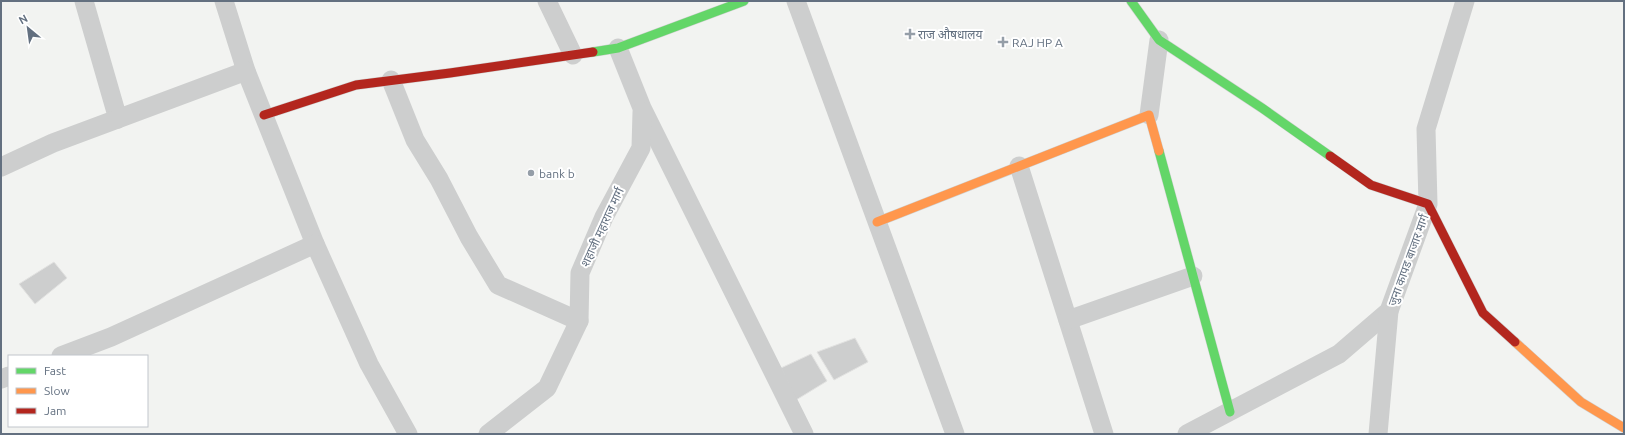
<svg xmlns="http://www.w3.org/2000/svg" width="1625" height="435" viewBox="0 0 1625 435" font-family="Ubuntu,'Noto Sans Devanagari',sans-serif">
  <rect width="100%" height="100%" fill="#f2f3f1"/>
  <!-- building -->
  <g fill="#cdcece" stroke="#e2e2e1">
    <path d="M54 262 67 278 35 304 19 284Z"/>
    <path d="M855 338 868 362 834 380 817 352Z"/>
    <path d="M811 354 827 381 796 400 781 368Z"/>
  </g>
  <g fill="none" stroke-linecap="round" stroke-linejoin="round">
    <!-- fast casing -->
    <g stroke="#cfd0d0" stroke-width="10">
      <g id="fast">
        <path d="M1131 1 1159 40 1262 108 1330 156"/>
        <path d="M593 52 618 48 744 1"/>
        <path d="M1159 151 1230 412"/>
      </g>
    </g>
    <!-- slow casing -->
    <g stroke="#cfd0d0" stroke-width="10">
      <g id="slow">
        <path d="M877 222 1149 115 1159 151"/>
        <path d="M1515 342 1581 402 1624 428"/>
      </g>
    </g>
    <!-- jam casing -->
    <g stroke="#cfd0d0" stroke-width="10">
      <g id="jam">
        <path d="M264 115 356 85 450 73 593 52"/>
        <path d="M1330 156 1371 185 1428 204 1483 313 1515 342"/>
      </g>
    </g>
    <!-- street -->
    <g stroke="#cdcece" stroke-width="19">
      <path d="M84 1 118 119"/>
      <path d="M224 1 246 71 315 244 369 364 408 434"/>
      <path d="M547 1 573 55"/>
      <path d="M796 1 955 434"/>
      <path d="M618 48 642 108 804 434"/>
      <path d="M391 80 415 140 439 179 469 237 498 285 579 321"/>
      <path d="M1149 115 1159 40"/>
      <path d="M1019 166 1104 434"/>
      <path d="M1 167 53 143 246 71"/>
      <path d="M1068 320 1193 276"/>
      <path d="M61 356 111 337 315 244"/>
      <path d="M1 379 9 376"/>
      <path d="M488 434 547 388 579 321 580 273 604 217 641 148 642 112"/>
      <path d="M1187 434 1339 354 1389 311 1428 204 1426 129 1465 1"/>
      <path d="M1378 434 1389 311"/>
    </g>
    <!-- fast -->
    <use href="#fast" stroke="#63d668" stroke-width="9"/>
    <!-- slow -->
    <use href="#slow" stroke="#ff974d" stroke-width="9"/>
    <!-- jam -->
    <use href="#jam" stroke="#b3261e" stroke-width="9"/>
  </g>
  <!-- markers -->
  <g fill="#959ea8" stroke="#fff" stroke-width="1.5">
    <path d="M908 28h4v4h4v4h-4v4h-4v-4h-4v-4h4z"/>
    <path d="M1001 36h4v4h4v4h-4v4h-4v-4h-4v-4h4z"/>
    <circle cx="531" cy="173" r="4"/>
  </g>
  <g text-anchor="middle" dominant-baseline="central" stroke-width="4" stroke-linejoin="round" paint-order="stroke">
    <!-- poi labels -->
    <g font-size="12" fill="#637080" stroke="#fff" text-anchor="start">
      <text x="918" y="34">राज औषधालय</text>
      <text x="1012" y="42">RAJ HP A</text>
      <text x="539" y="173">bank b</text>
    </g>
    <!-- street labels -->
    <g font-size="12" fill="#637080" stroke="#fff">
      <text transform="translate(602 227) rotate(-65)">शहाजी महाराज मार्ग</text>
      <text transform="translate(1408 260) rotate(-70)">जुना कापड बाजार मार्ग</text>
    </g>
  </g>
  <!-- border -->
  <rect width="1625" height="435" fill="none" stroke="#637080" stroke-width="4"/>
  <!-- legend -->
  <rect x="8" y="355" width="140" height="72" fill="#ffffff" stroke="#c1c6cc"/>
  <rect x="16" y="368" width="20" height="6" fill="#63d668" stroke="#c1c6cc"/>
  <text x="44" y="375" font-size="12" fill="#637080">Fast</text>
  <rect x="16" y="388" width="20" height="6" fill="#ff974d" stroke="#c1c6cc"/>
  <text x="44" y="395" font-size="12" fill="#637080">Slow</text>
  <rect x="16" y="408" width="20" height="6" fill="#b3261e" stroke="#c1c6cc"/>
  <text x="44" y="415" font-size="12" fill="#637080">Jam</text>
  <!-- north arrow -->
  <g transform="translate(28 28) rotate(331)" stroke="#ffffff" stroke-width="3" paint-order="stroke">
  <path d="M0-3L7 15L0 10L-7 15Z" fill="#637080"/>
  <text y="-6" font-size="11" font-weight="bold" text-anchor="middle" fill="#637080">N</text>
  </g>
</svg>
